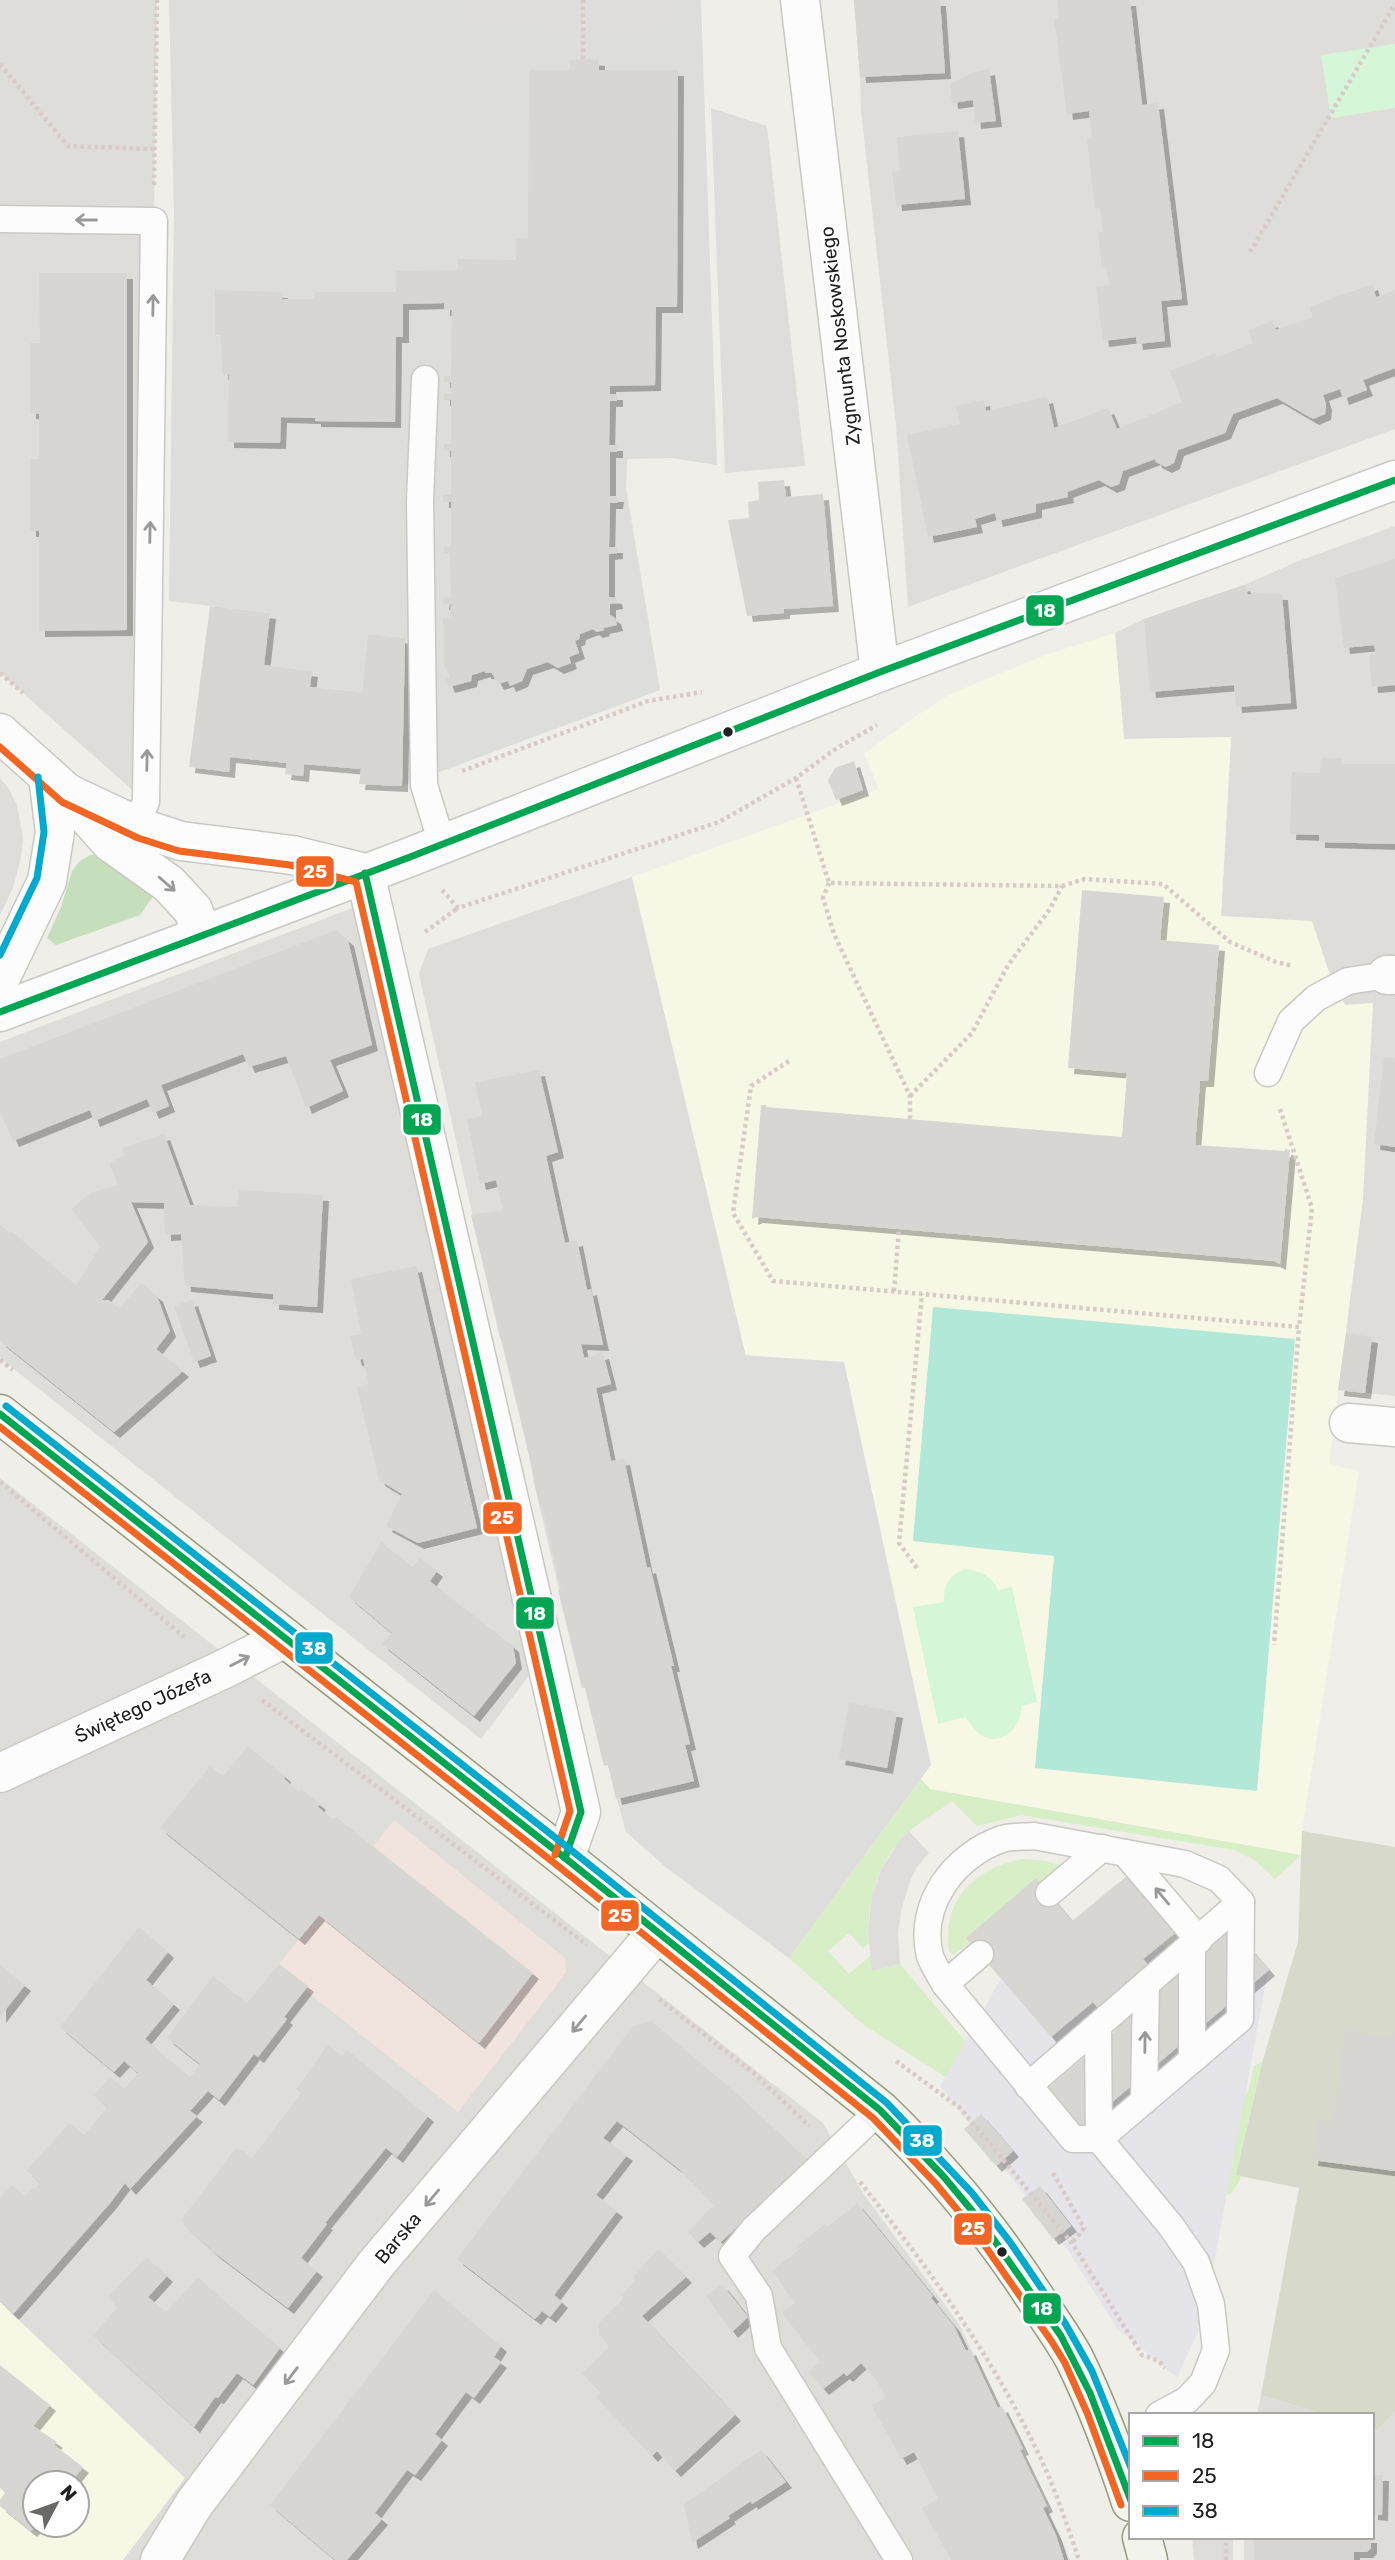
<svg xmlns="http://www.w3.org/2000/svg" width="1395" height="2560" viewBox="0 0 1395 2560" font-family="Rubik,sans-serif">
  <defs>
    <filter id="shadow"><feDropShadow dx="6" dy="6" stdDeviation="0" flood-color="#0004"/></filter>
  </defs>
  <rect width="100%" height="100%" fill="#efeee9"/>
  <!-- residential -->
  <g fill="#deddda" fill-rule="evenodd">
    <path d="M0 0H157L146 802 0 673Z"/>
    <path d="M854 0H1395V429L908 607 896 425 861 111 860 77Z"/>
    <path d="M1395 526V1396L1338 1390 1346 1333 1373 1003 1345 1005 1330 975 1312 922 1221 917 1231 737 1124 739 1115 633 1144 619 1244 585 1296 562Z"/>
    <path d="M0 778 9 789 17 805 23 838 21 857 13 888 0 915Z"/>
    <path d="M632 877 746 1356 500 1339 419 974 428 949Z"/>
    <path d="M355 907 533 1670 481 1739 0 1358V1042Z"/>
    <path d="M0 1478 823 2123 863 2193 959 2324 1060 2535 1070 2560H0ZM35 2483H77V2525H35Z"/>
    <path d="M1261 2395 1327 2415H1257Z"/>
    <path d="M1395 2412V2560H1244V2537H1372V2429L1378 2430Z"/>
  </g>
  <!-- commercial -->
  <path fill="#f1e3de" d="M394 1820 565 1958 566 1973 458 2112 305 1990 307 1986 279 1964Z"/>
  <!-- education -->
  <g fill="#f6f7e5" fill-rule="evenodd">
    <path d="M1115 633 1124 739 1231 737 1221 916 1312 921 1330 975 1345 1005 1373 1003 1363 1199 1329 1464 1359 1471 1302 1831 1301 1855 929 1789 921 1779 931 1765 844 1362 746 1356 632 877 879 789 864 754 907 722 948 695 974 684 1048 654Z"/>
    <path d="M0 2302 185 2478 123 2560H0ZM35 2483H77V2525H35Z"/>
  </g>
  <!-- religious -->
  <g fill="#dddddb">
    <path d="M169 0H701L717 465 671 458 627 459 626 488 660 690 402 786 405 638 368 634 362 692 310 687 311 671 264 665 270 613 169 601 174 212Z"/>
    <path d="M581 1344 844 1362 931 1765 789 1958 668 1869 626 1832 608 1765 604 1766 585 1688H582L533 1479 611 1461 596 1388 611 1384 603 1354 584 1358Z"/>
  </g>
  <!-- construction -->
  <path fill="#d7d9ca" d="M1302 1831 1395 1847V2412L1378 2430 1372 2429V2415H1327L1261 2395 1299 2188 1229 2174 1298 1942Z"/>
  <!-- grass -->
  <g fill="#d7eec6">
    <path d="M921 1779 930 1789 1301 1855 1275 1879 1256 1861 1234 1850 1021 1815 977 1826 952 1801C937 1812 921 1821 907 1833 879 1858 865 1906 869 1943L863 1948 849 1933 828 1951 849 1974 871 1955 872 1971 900 1964 1024 2111 960 2086 865 2026 789 1958Z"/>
    <path d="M1023 1859 1046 1861 1060 1865 1058 1873 1043 1886 1036 1879 970 1943 953 1955 949 1951C942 1900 974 1868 1023 1859Z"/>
    <path d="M1263 2061 1236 2175 1241 2176C1236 2190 1231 2196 1217 2199L1221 2116 1248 2092 1254 2066Z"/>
  </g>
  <!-- forest -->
  <path fill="#c5dfbd" d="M90 855H101L154 895 140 915 56 945 47 938 61 907 72 871 80 861Z"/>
  <!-- park -->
  <g fill="#d6f6da">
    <path d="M1395 44V108L1331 118 1321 55Z"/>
    <path d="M964 1569C981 1571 991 1575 998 1590L1012 1587 1037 1702 1021 1706C1023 1723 1004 1746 985 1737 977 1734 970 1725 966 1717L938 1724 913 1607 944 1602C944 1584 948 1577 964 1569Z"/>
  </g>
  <!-- pitch -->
  <path fill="#b2e8d8" d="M933 1307 1295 1339 1257 1791 1035 1768 1054 1556 913 1541Z"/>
  <!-- parking -->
  <g fill="#dedddb">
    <path d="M457 0H668L669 28 458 27Z"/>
    <path d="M1180 0H1249L1277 205 1395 179V227L1252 264 1220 268Z"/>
    <path d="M711 108 767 126 805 466 725 473Z"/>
    <path d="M909 1831 929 1853 916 1868 909 1884 901 1911 898 1933 900 1964 872 1971 868 1932 872 1896 882 1868 898 1842Z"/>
    <path d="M1192 2537H1233V2560H1194Z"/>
  </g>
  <!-- plaza -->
  <path fill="#e5e4e8" d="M1037 1915 1268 1971 1204 2317 1177 2378 1117 2328 1069 2252 940 2086Z"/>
  <!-- building -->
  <g fill="#d7d6d2" filter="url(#shadow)">
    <path d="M854 0H940L945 73 860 77Z"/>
    <path d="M1057 0H1130L1142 105 1158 103 1182 299 1161 301 1165 341 1137 344 1136 337 1103 341 1096 286 1109 285 1107 268 1102 269 1098 233 1103 232 1100 208H1095L1087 139 1092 138 1089 111 1067 114 1054 18H1059Z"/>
    <path d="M583 59 599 60V70H678L677 307H656L655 385 610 386V394H617V401H610L609 445H617V452H610V496H618L617 503H610L609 547H617V553L609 554V597L616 598 617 603 610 604V615L615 618 617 625 603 628 604 630 597 632 593 629 580 634 579 639 575 641 579 653 569 657 571 663 558 668 548 662 527 669 522 681 510 686 508 681 498 684 492 673H485V671L472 675 471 681 449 687 446 679 450 678 444 664V624H443V618L450 617 451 604H443L444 597H451L450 553H444V547L451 546V502H443V495H451V451H444V444H451V400H444V393H451V383L444 382V376H451L452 310H444V303L403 304V337H396L395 422 315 421V418L281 417 280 443 228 442 229 375 222 374 221 335H215V290L282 292V299H315V292H396V271L458 270V259L516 260V238H528L529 70H570V60Z"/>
    <path d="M989 69 996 121 975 123 973 100 952 103 950 84 974 72Z"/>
    <path d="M958 131 965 199 896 205 892 172 900 171 897 137Z"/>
    <path d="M39 273H127V630L39 631V531H30V459H39V414L30 413V343H40Z"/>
    <path d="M1372 284 1376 297 1395 290V368L1363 380 1367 390 1343 399 1340 389 1323 395 1326 404 1325 414 1313 419 1277 398 1233 414 1225 433 1178 450 1174 463 1166 467 1156 462 1155 459 1123 471 1119 484 1111 487 1099 480 1067 492 1068 497 1036 504V512L997 521 995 513 975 519 977 527 928 537 907 435 960 424 956 406 984 400 986 411 1047 397 1054 428 1108 408 1117 429 1182 402 1170 371 1215 353 1216 358 1253 343 1248 330 1272 321 1276 330 1313 317 1309 307Z"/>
    <path d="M784 480 786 497 823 494 833 606 784 609V613L747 616 728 520 749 518 748 502 759 500 758 482Z"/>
    <path d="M1395 559V685L1372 687 1369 655 1376 654 1374 645 1344 648 1335 578Z"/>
    <path d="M1244 585 1248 595 1254 593 1282 594 1291 703 1236 707 1234 685 1150 692 1144 619Z"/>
    <path d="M210 606 270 613 264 665 312 671 310 687 362 692 368 634 405 638 402 786 359 784 361 769 304 764 303 776 285 774 287 763 230 757 229 772 189 767Z"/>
    <path d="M1321 758H1342V764H1395V844L1319 842V835L1290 834 1292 772 1320 773Z"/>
    <path d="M854 761 863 790 836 800 828 780 835 768Z"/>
    <path d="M1082 890 1164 897 1160 940 1219 945 1208 1081H1200L1195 1145 1285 1151V1149L1290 1150 1280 1264 1274 1261 899 1229 757 1217 752 1219 761 1105H767L766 1107 1122 1137 1127 1073 1068 1068Z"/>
    <path d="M336 930 348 940 372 1045 330 1060 343 1091 306 1108 286 1056 249 1067 243 1054 161 1085 169 1106 153 1113 147 1099 94 1121 90 1110 13 1141 0 1112V1059Z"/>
    <path d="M1384 1057 1395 1058V1147L1374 1144Z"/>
    <path d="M539 1070 558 1152 546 1156 565 1243 577 1240 587 1290 591 1289 603 1345 581 1344 584 1358 603 1353 611 1384 596 1388 611 1461 624 1459 647 1568 650 1567 674 1666H671L690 1744 685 1745 694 1781 616 1799 608 1765 604 1766 585 1688H582L558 1590 561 1589 542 1507 540 1508 527 1447 471 1215 503 1210 496 1180 480 1184 467 1120 482 1116 475 1082Z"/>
    <path d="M164 1134 190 1205 237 1207 239 1190 323 1195 317 1307 273 1304V1294L185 1286 181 1234 165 1235 164 1203 131 1202 148 1242 102 1300H108L119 1308 142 1283 157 1296 170 1331 156 1349 183 1371 114 1432 0 1341V1225L10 1233 11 1231 76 1285 100 1247 71 1209 90 1193 118 1185 109 1163 125 1155 122 1148Z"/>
    <path d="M416 1266 477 1528 418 1543 386 1526 402 1494 379 1480 357 1387 369 1385 363 1359 356 1360 350 1336 361 1334 351 1279Z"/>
    <path d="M192 1300 211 1356 194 1362 174 1306Z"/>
    <path d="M1346 1333 1372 1337 1365 1393 1338 1390Z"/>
    <path d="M381 1542 413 1567 420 1558 437 1571 430 1581 432 1583 513 1646 516 1663 474 1716 382 1644 392 1633 349 1597Z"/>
    <path d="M849 1703 897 1712 887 1768 839 1759Z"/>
    <path d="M248 1746 285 1776 284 1779 298 1791 301 1789 320 1804 318 1807 332 1819 336 1817 533 1973 479 2043 319 1915 299 1939 160 1828 210 1766 223 1776Z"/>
    <path d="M1128 1875 1175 1933 1143 1959 1164 1984 1232 1927 1269 1970 1080 2129 1047 2089 1116 2031 1093 2002 1051 2037 966 1938 1036 1878 1072 1921Z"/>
    <path d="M139 1927 168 1952 146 1980 174 2004 145 2039 190 2077 200 2064 167 2038 213 1976 247 2003 279 1964 308 1986 284 2017 287 2019 258 2057 254 2054 219 2100 208 2091 190 2111 197 2116 130 2189 125 2183 111 2202 13 2314 0 2302V2198L12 2185 25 2196 34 2187 35 2189 40 2183 26 2170 70 2123 84 2135 107 2108 94 2095 110 2077 124 2089 138 2073 124 2061 114 2072 60 2027Z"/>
    <path d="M0 1965 25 1985 0 2017Z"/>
    <path d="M651 2021 735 2092 808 2160 721 2242 710 2232 698 2242 688 2232 714 2205 679 2169 617 2121 603 2138 627 2155 596 2195 617 2211 554 2295 562 2302 550 2317 542 2311 535 2319 457 2259 633 2026Z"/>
    <path d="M1345 2030 1389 2037 1390 2031 1395 2032V2171L1312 2160 1318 2120 1333 2122Z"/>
    <path d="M328 2045 342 2056 347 2050 428 2116 397 2157 386 2148 325 2223 327 2224 301 2258 317 2271 288 2308 215 2253 183 2224 182 2219 235 2149 242 2150 252 2158 301 2093 296 2089Z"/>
    <path d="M981 2114 1013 2151 996 2166 964 2129Z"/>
    <path d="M1040 2186 1071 2226 1053 2239 1022 2199Z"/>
    <path d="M857 2203 933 2296 931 2298 954 2326 966 2351 970 2349 998 2408 1002 2406 1023 2449 1020 2450 1047 2506 1043 2508 1056 2535 1064 2560H951L922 2508 938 2499 914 2452 901 2459 872 2406 886 2397 875 2378 861 2363 847 2376 844 2373 823 2389 808 2372 820 2362 782 2313 795 2303 772 2271 801 2248 798 2246 825 2224 827 2227Z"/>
    <path d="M658 2249 686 2277 642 2316 735 2415 675 2471 657 2451 652 2456 596 2397 601 2392 582 2373 609 2347 599 2334V2323L623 2299 622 2295 636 2279 633 2277Z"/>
    <path d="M146 2257 167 2276 148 2297 166 2312 198 2278 280 2348 253 2385 237 2373 218 2398 215 2397 194 2427 93 2335 118 2307 108 2297Z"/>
    <path d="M722 2284 748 2317 732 2332 706 2296Z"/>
    <path d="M434 2290 501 2346 494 2357 501 2362 474 2398 466 2392 435 2434 442 2440 415 2475 407 2470 375 2513 382 2519 347 2560H335L270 2505Z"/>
    <path d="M0 2365 50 2405 33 2426 57 2442 54 2445 83 2467 70 2483H35V2527L31 2531 0 2506V2500L5 2493 0 2488Z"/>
    <path d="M761 2450 786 2482 752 2504 751 2501 728 2516 730 2518 692 2543 684 2504Z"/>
    <path d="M1372 2475H1383L1382 2515 1372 2514Z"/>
    <path d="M1254 2537H1371V2548L1367 2552H1354V2560H1254Z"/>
  </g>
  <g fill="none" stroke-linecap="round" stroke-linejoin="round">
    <!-- service casing -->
    <g stroke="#c8c8c5" stroke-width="29">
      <g id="service">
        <path d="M0 219 154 221 146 802 135 825 125 838"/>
        <path d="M425 379 420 501 424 785 442 844"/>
        <path d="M1268 1073 1291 1021 1316 998 1348 981 1387 975"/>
        <path d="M1034 1836 1185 1864 1219 1879 1241 1902 1240 2019 1099 2139H1073L945 1984C940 1975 933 1965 930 1956 917 1904 955 1855 1002 1839 1011 1836 1024 1837 1034 1836Z"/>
        <path d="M1125 1853 1199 1940"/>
        <path d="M1049 1893 1102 1848"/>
        <path d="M945 1984 980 1954"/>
        <path d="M1098 2026 1099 2139"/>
        <path d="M1192 2060V1945"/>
        <path d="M1028 2086 1241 1902"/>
        <path d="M1144 2101 1146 1984"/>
        <path d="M880 2110 754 2229 732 2256 759 2296 768 2348 899 2560"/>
        <path d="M1099 2139 1171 2226 1196 2262 1211 2304 1216 2350 1203 2383 1187 2400 1159 2415"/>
      </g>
    </g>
    <!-- minor casing -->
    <g stroke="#c8c8c5" stroke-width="41">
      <g id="minor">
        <path d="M800 0 880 672"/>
        <path d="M1387 975H1395"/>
        <path d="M1349 1423 1395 1427"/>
        <path d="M0 1773 222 1670 285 1638"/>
        <path d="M160 2560 194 2504 376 2264 657 1932"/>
      </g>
    </g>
    <!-- tertiary casing -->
    <g stroke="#c8c8c5" stroke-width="41">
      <g id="tertiary">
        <path d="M0 733 67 793 110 842 169 884 193 910 202 934"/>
        <path d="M67 793 141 828 181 841 292 855 365 873"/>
        <path d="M365 873 581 1812 565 1858"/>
        <path d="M0 979 47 881 55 832 48 776"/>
        <path d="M0 1012 410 857 880 672 1395 480"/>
      </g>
    </g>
    <!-- secondary casing -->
    <g stroke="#959a7f" stroke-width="41">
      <g id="secondary">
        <path d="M0 1414 565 1858 880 2110C940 2168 991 2229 1036 2299 1049 2319 1063 2338 1074 2358 1097 2405 1115 2453 1131 2502"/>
        <path d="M1142 2537 1148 2560"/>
      </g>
    </g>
    <!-- path -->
    <g stroke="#d8cbc7" stroke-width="4.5" stroke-dasharray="3.5 3.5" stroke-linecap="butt">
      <path d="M583 59V0"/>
      <path d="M0 64 68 146 154 149"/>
      <path d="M154 185 157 0"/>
      <path d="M1250 252 1395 4"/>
      <path d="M0 673 23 693"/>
      <path d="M462 771 648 701 702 692"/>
      <path d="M796 778 829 883 1062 886 1085 879 1163 884 1230 942 1276 962 1293 966"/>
      <path d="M829 883 823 898 834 934 910 1096V1120"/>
      <path d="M442 890 458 908 719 822 796 778 837 748 877 725"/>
      <path d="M425 932 458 908"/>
      <path d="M789 1061 751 1086 733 1213 773 1281 1299 1327 1274 1645"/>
      <path d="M910 1096 972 1033 1008 965 1050 909 1062 886"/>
      <path d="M1280 1109 1312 1208 1299 1327"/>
      <path d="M894 1291 899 1229"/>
      <path d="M0 1360 13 1370"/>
      <path d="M0 1482 184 1637"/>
      <path d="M917 1568 899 1543 922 1294"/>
      <path d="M262 1700 587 1945"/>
      <path d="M659 1999 756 2075 809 2126"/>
      <path d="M896 2061 960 2108 1072 2243 1142 2355 1159 2361 1165 2368"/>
      <path d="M1053 2173 1084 2228 1072 2243"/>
      <path d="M860 2182C927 2266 993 2357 1039 2455 1055 2488 1067 2525 1079 2560"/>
      <path d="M1226 2560V2537"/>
    </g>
    <!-- service -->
    <use href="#service" stroke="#fdfcfc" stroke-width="26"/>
    <!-- minor -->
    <use href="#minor" stroke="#fdfcfc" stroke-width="38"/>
    <!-- tertiary -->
    <use href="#tertiary" stroke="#fdfcfc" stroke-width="38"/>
    <!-- secondary -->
    <use href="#secondary" stroke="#f2f4ec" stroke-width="38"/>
    <!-- bus-1 casing -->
    <g stroke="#fff" stroke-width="12">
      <g id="bus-1">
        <path d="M365 873 581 1812 565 1858"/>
        <path d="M0 1012 410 857 880 672 1395 480"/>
        <path d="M0 1414 565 1858 880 2110 944 2177 983 2224 1061 2336 1090 2393 1131 2501"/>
      </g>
    </g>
    <!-- bus-2 casing -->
    <g stroke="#fff" stroke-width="12">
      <g id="bus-2">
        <path d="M0 747 62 802 138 838 179 851 290 865 356 882 570 1811 555 1855"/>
        <path d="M0 1427 558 1866 873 2118 936 2184 974 2230 1052 2342 1065 2363 1088 2415 1121 2505"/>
      </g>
    </g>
    <!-- bus-3 casing -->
    <g stroke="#fff" stroke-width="12">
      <g id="bus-3">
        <path d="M0 955 37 878 44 832 38 777"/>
        <path d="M6 1406 571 1850 887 2103 972 2193 1010 2242 1065 2323 1092 2371 1131 2468"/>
      </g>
    </g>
    <!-- bus-1 -->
    <use href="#bus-1" stroke="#00a651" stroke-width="7"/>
    <!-- bus-2 -->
    <use href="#bus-2" stroke="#f26522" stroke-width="7"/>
    <!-- bus-3 -->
    <use href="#bus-3" stroke="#00a9ce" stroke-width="7"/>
  </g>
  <!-- one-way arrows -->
  <defs><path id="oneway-shaft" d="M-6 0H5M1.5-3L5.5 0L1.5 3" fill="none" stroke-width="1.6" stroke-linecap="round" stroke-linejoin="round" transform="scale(1.75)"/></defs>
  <g stroke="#9a9999">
    <use href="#oneway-shaft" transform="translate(86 220) rotate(-180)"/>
    <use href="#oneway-shaft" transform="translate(153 305) rotate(-89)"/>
    <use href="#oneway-shaft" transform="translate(150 532) rotate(-89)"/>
    <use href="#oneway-shaft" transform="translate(147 760) rotate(-89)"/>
    <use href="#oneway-shaft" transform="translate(167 884) rotate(41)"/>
    <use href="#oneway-shaft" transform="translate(240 1661) rotate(-27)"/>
    <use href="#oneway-shaft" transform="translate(1162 1896) rotate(-130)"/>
    <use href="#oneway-shaft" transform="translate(579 2024) rotate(130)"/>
    <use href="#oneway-shaft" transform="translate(1145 2042) rotate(-89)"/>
    <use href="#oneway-shaft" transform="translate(432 2198) rotate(130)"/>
    <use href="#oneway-shaft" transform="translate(291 2376) rotate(127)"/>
  </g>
  <!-- markers -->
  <g fill="#212121" stroke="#fff" stroke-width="2.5">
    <circle cx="728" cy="732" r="6"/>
    <circle cx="1002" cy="2252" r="6"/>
  </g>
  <g text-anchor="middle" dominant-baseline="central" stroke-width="5" stroke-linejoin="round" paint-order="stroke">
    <!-- street labels -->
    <g font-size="19" fill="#212121" stroke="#fff">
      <text transform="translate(840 336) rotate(-97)">Zygmunta Noskowskiego</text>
      <text transform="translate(143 1706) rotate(-25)">Świętego Józefa</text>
      <text transform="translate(398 2238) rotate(-50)">Barska</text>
    </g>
  </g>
  <g stroke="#fff" stroke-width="2.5">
    <rect x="1025" y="594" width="40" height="33" rx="7" fill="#00a651"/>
    <rect x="295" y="855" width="40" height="33" rx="7" fill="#f26522"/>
    <rect x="402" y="1103" width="40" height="33" rx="7" fill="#00a651"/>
    <rect x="482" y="1501" width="41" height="34" rx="7" fill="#f26522"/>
    <rect x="515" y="1596" width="40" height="34" rx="7" fill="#00a651"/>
    <rect x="294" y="1631" width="40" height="34" rx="7" fill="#00a9ce"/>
    <rect x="600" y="1899" width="40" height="33" rx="7" fill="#f26522"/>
    <rect x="902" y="2124" width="41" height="33" rx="7" fill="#00a9ce"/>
    <rect x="953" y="2212" width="40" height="34" rx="7" fill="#f26522"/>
    <rect x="1022" y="2292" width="40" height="33" rx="7" fill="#00a651"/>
  </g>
  <g font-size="19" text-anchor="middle" font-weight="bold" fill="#fff">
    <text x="1045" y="617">18</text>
    <text x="315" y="878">25</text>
    <text x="422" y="1126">18</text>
    <text x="502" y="1524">25</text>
    <text x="535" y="1620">18</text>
    <text x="314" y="1655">38</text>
    <text x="620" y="1922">25</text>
    <text x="922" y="2147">38</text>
    <text x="973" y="2235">25</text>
    <text x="1042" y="2315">18</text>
  </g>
  <!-- legend -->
  <rect x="1129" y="2413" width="245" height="126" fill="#ffffff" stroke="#a6a6a6" stroke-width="2"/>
  <rect x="1143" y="2436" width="35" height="10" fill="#00a651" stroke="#a6a6a6" stroke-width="2"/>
  <text x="1192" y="2448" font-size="21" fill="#212121">18</text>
  <rect x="1143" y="2471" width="35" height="10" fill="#f26522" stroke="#a6a6a6" stroke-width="2"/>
  <text x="1192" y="2483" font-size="21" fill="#212121">25</text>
  <rect x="1143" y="2506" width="35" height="10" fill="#00a9ce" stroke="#a6a6a6" stroke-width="2"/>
  <text x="1192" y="2518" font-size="21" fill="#212121">38</text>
  <!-- north arrow -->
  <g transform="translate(56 2504) rotate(49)"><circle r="33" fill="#ffffff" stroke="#a6a6a6" stroke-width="2"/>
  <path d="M0-5L12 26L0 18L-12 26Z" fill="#696967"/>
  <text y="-10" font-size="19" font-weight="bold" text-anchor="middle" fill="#212121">N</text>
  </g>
</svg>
